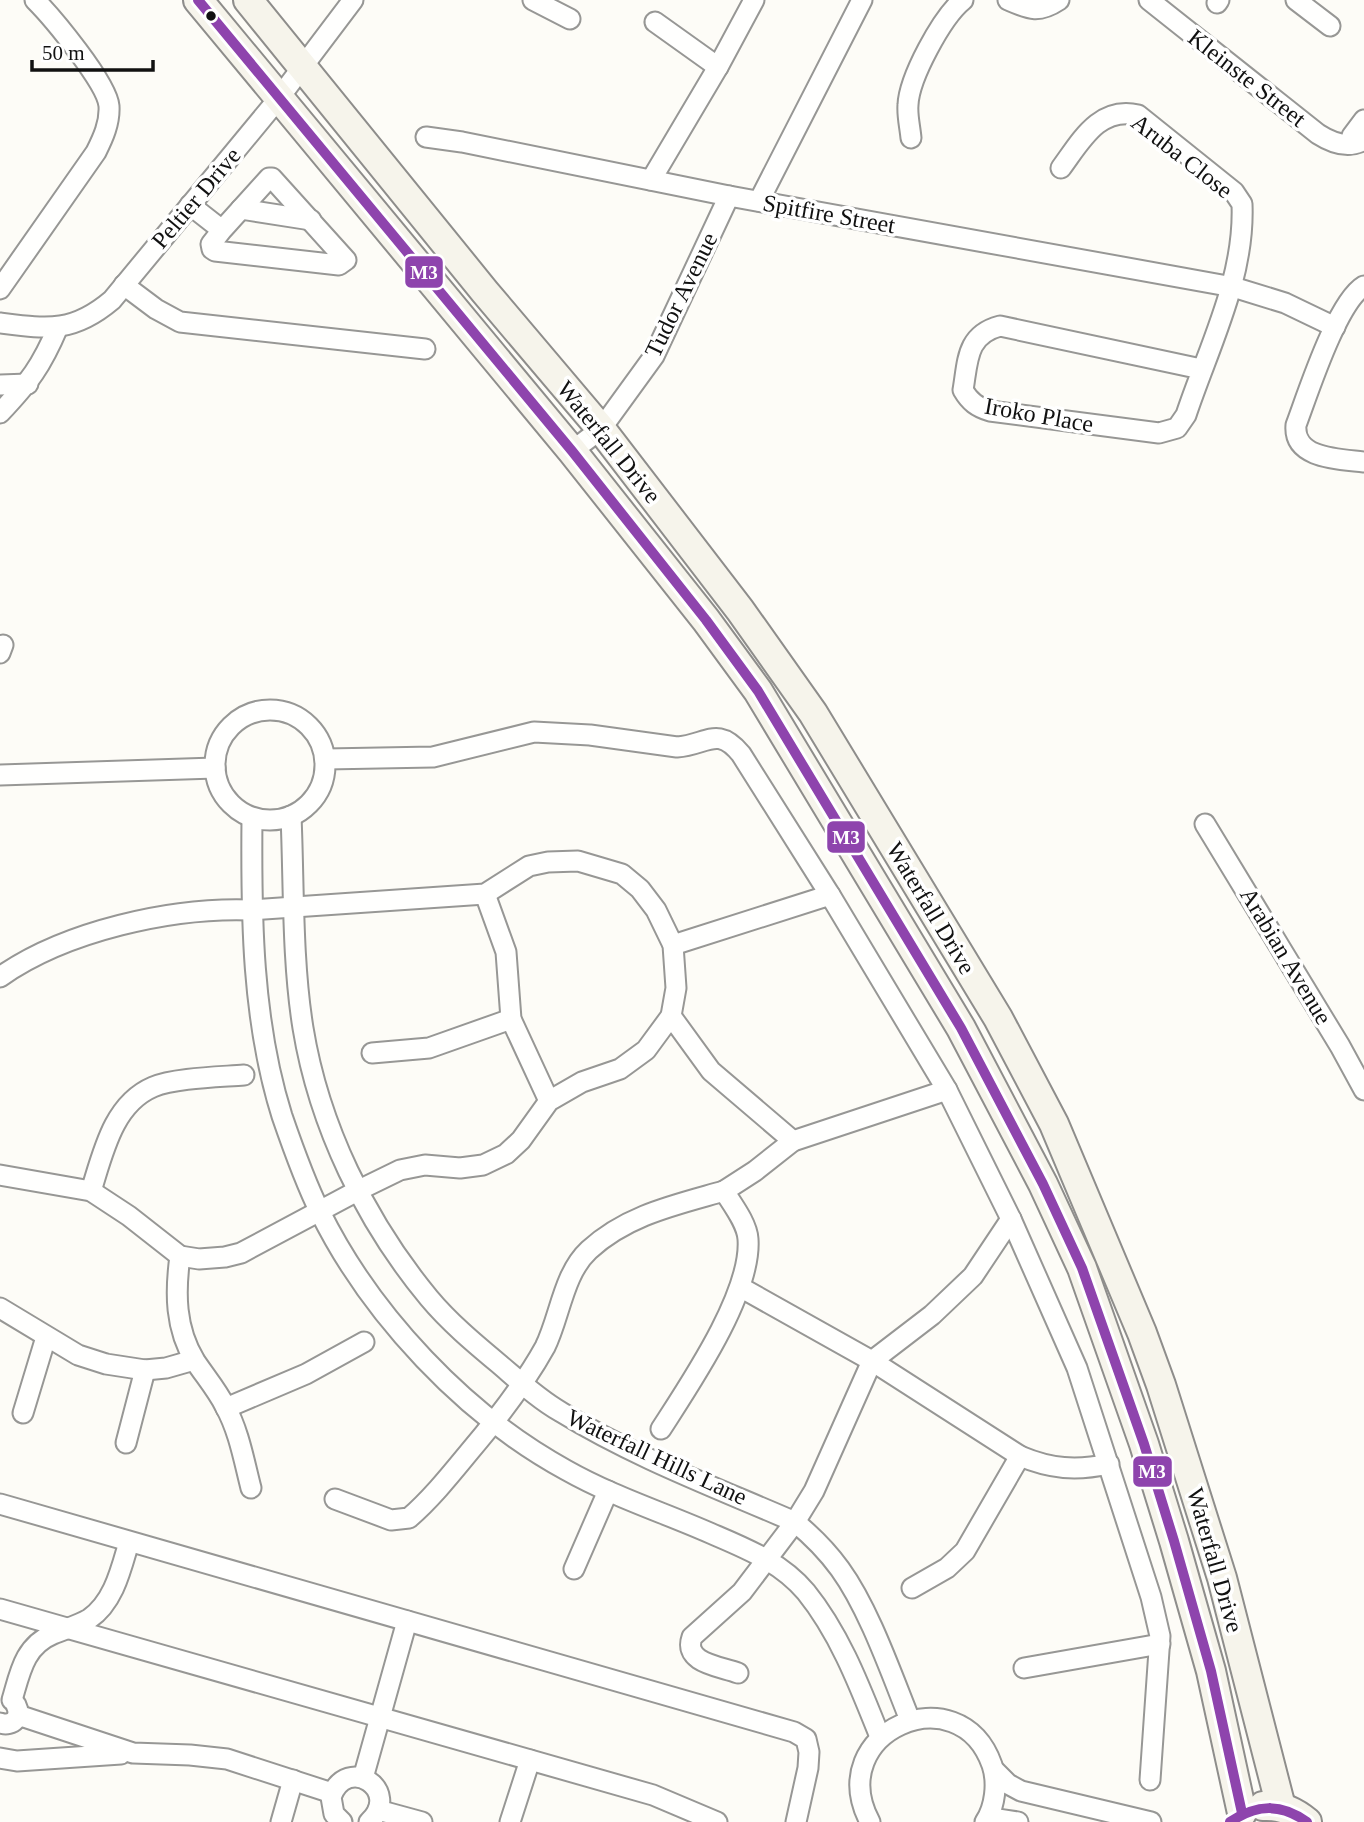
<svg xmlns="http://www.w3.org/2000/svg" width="1364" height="1822" viewBox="0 0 1364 1822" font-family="'Times New Roman',serif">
  <rect width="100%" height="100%" fill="#fdfcf7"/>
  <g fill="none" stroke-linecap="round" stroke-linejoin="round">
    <!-- street casing -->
    <g stroke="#979795" stroke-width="23">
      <g id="street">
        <path d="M533 0 570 19"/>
        <path d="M1008 0C1029 9 1038 14 1059 0"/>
        <path d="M1149 0 1318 134C1332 143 1349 149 1364 140"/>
        <path d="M1296 0 1330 26"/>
        <path d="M1217 3 1219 0"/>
        <path d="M655 22 718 67"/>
        <path d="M426 137 462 142 729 196 1233 287 1285 303 1335 327"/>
        <path d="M911 138C910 127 907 115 908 105 909 78 942 17 963 0"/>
        <path d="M1350 144 1352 136 1364 120"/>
        <path d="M1061 168C1081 141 1099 106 1138 115L1234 192 1242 204C1245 278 1209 346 1186 415L1177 428 1159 433 990 411C977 407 970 402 963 390 968 361 966 335 1000 326L1201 369"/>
        <path d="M651 180 718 67 754 0"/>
        <path d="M759 201 862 0"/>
        <path d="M190 205 222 230 211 244 212 249 215 251 339 265 346 260 272 178H269L222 230"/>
        <path d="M241 209 311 220"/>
        <path d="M124 285 156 309 180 322 425 349"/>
        <path d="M1364 286C1337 302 1308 393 1296 425 1293 459 1339 459 1364 462"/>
        <path d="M0 289 96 152C103 138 110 123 109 106 107 83 52 17 35 0"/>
        <path d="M0 323C48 329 73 333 112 300L279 98 353 0"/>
        <path d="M0 385 28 384"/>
        <path d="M0 413C30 381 41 367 58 327"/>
        <path d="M572 451 601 429 654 356 729 196"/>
        <path d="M0 653 3 645"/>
        <circle cx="270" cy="765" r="55"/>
        <path d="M326 759 433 757 534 732 590 735 677 747C707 745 717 725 741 754L830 895"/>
        <path d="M0 775 215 768"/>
        <path d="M291 816C294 885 292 960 303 1028 319 1126 366 1222 429 1298 449 1322 474 1343 498 1363 518 1380 538 1399 561 1412 634 1457 717 1488 795 1522 812 1536 827 1551 840 1569 869 1609 891 1673 910 1720"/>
        <path d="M252 818C251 917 252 1021 282 1116 293 1148 305 1182 320 1212 371 1315 465 1415 566 1470 612 1496 662 1512 710 1533 745 1548 781 1562 806 1592 840 1634 860 1687 880 1737"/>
        <path d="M1205 824 1340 1046 1364 1090"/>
        <path d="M485 894 506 952 511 1019 549 1101"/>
        <path d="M673 945 830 895 947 1090 1011 1219 1077 1368 1151 1597 1160 1636 1150 1780"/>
        <path d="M0 977C65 931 172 907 251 910L485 894 529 866 548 862 578 861 622 874 640 889 656 910 673 945 676 988 671 1016 646 1050 620 1069 582 1082 549 1101 521 1140 506 1154 483 1165 460 1168 425 1165 400 1170 359 1190 241 1253 225 1257 199 1259 180 1256 129 1216 91 1191 0 1175"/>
        <path d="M671 1016 711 1071 793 1141"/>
        <path d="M372 1053 429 1048 511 1019"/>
        <path d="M91 1191C103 1153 113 1104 153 1087 174 1078 219 1077 244 1075"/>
        <path d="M180 1256C175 1293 175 1328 195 1361 205 1376 217 1390 225 1406 239 1431 244 1461 251 1488"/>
        <path d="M740 1287 872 1361 1020 1456C1051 1469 1076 1471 1109 1464"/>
        <path d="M0 1308 78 1355 106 1364 145 1370 166 1368 194 1360"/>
        <path d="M226 1408 306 1374 364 1342"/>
        <path d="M23 1413 46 1337"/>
        <path d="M661 1429C690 1384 752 1293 748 1239 747 1223 732 1204 724 1191L755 1171 793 1141 947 1090"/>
        <path d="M126 1443 145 1370"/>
        <path d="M335 1499 391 1520 409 1518C432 1498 451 1474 470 1451 498 1418 524 1385 545 1347 560 1317 563 1274 589 1250 627 1215 675 1205 724 1191"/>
        <path d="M0 1504 794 1732 806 1739 809 1752 808 1768 796 1822"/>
        <path d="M574 1569 608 1491"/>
        <path d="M912 1588 947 1568 965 1551 1020 1456"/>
        <path d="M0 1609 653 1795 717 1822"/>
        <path d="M1024 1668 1160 1644"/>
        <path d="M738 1673C719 1666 683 1663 692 1637L742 1592 795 1522 814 1491 872 1361 932 1315 973 1276 1011 1219"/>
        <path d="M12 1700C20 1673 24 1646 53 1634 65 1629 79 1625 89 1619 114 1602 121 1569 129 1542"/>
        <path d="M18 1715 133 1753 190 1755 227 1759 332 1793"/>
        <path d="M0 1723C13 1727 22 1717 16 1705"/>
        <path d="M0 1758 17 1761 121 1754"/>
        <path d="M994 1770 1008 1784 1021 1791 1151 1822"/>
        <path d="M363 1778 407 1621"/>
        <path d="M378 1810 422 1822"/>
        <path d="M281 1822 293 1780"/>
        <path d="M342 1822 334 1814 331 1797C347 1753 403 1791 369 1822"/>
        <path d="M510 1822 530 1760"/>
        <path d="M870 1822C822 1732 959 1672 992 1765 998 1783 995 1807 985 1822"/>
        <path d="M990 1822 998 1819 1018 1822"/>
      </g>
    </g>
    <!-- secondary casing -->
    <g stroke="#8e8d8b" stroke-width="32">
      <g id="secondary">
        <path d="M198 0 572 451 706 620 758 691 961 1028 1043 1184 1082 1268 1144 1444 1174 1541 1211 1671 1242 1813"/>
        <path d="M248 0 485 292 601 429 740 610 813 713 998 1018 1054 1124 1142 1333 1161 1385 1222 1578 1281 1807"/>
        <path d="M1263 1806C1281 1805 1294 1811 1307 1822"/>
      </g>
    </g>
    <!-- street -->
    <use href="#street" stroke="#fffffe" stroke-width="19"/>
    <!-- secondary -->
    <use href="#secondary" stroke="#f6f4eb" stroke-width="28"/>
    <!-- bus-1 casing -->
    <g stroke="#fff" stroke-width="16">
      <g id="bus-1">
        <path d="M198 0 572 451 706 620 758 691 961 1028 1043 1184 1082 1268 1144 1444 1174 1541 1211 1671 1242 1813"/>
        <path d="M1230 1822C1257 1804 1281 1803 1307 1822"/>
      </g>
    </g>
    <!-- bus-1 -->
    <use href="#bus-1" stroke="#8e44ad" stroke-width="10"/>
  </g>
  <!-- markers -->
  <circle fill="#111" stroke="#fff" stroke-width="2.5" cx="211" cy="16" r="6"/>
  <g text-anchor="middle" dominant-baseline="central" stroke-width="7" stroke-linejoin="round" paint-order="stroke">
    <!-- street labels -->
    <g font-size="24" fill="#111" stroke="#fff">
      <text transform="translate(1247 78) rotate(38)">Kleinste Street</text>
      <text transform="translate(1182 156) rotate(38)">Aruba Close</text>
      <text transform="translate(196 198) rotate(-50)">Peltier Drive</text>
      <text transform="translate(829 214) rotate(10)">Spitfire Street</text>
      <text transform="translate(681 295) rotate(-64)">Tudor Avenue</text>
      <text transform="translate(1039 415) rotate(10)">Iroko Place</text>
      <text transform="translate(609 442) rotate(51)">Waterfall Drive</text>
      <text transform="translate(931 908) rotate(59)">Waterfall Drive</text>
      <text transform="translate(1286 956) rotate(59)">Arabian Avenue</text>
      <text transform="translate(657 1457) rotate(25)">Waterfall Hills Lane</text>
      <text transform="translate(1215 1560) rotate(74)">Waterfall Drive</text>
    </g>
  </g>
  <g stroke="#fff" stroke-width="2.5">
    <rect x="404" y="255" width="40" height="34" rx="7" fill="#8e44ad"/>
    <rect x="826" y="820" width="40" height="34" rx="7" fill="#8e44ad"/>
    <rect x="1132" y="1455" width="41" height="33" rx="7" fill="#8e44ad"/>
  </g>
  <g font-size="19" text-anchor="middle" font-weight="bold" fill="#fff">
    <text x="424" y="279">M3</text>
    <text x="846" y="844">M3</text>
    <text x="1152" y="1478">M3</text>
  </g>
  <!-- scale -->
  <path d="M32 60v10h121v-10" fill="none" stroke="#111111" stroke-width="3.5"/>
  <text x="42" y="60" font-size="21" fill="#111111" stroke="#ffffff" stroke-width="5" paint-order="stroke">50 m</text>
</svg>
